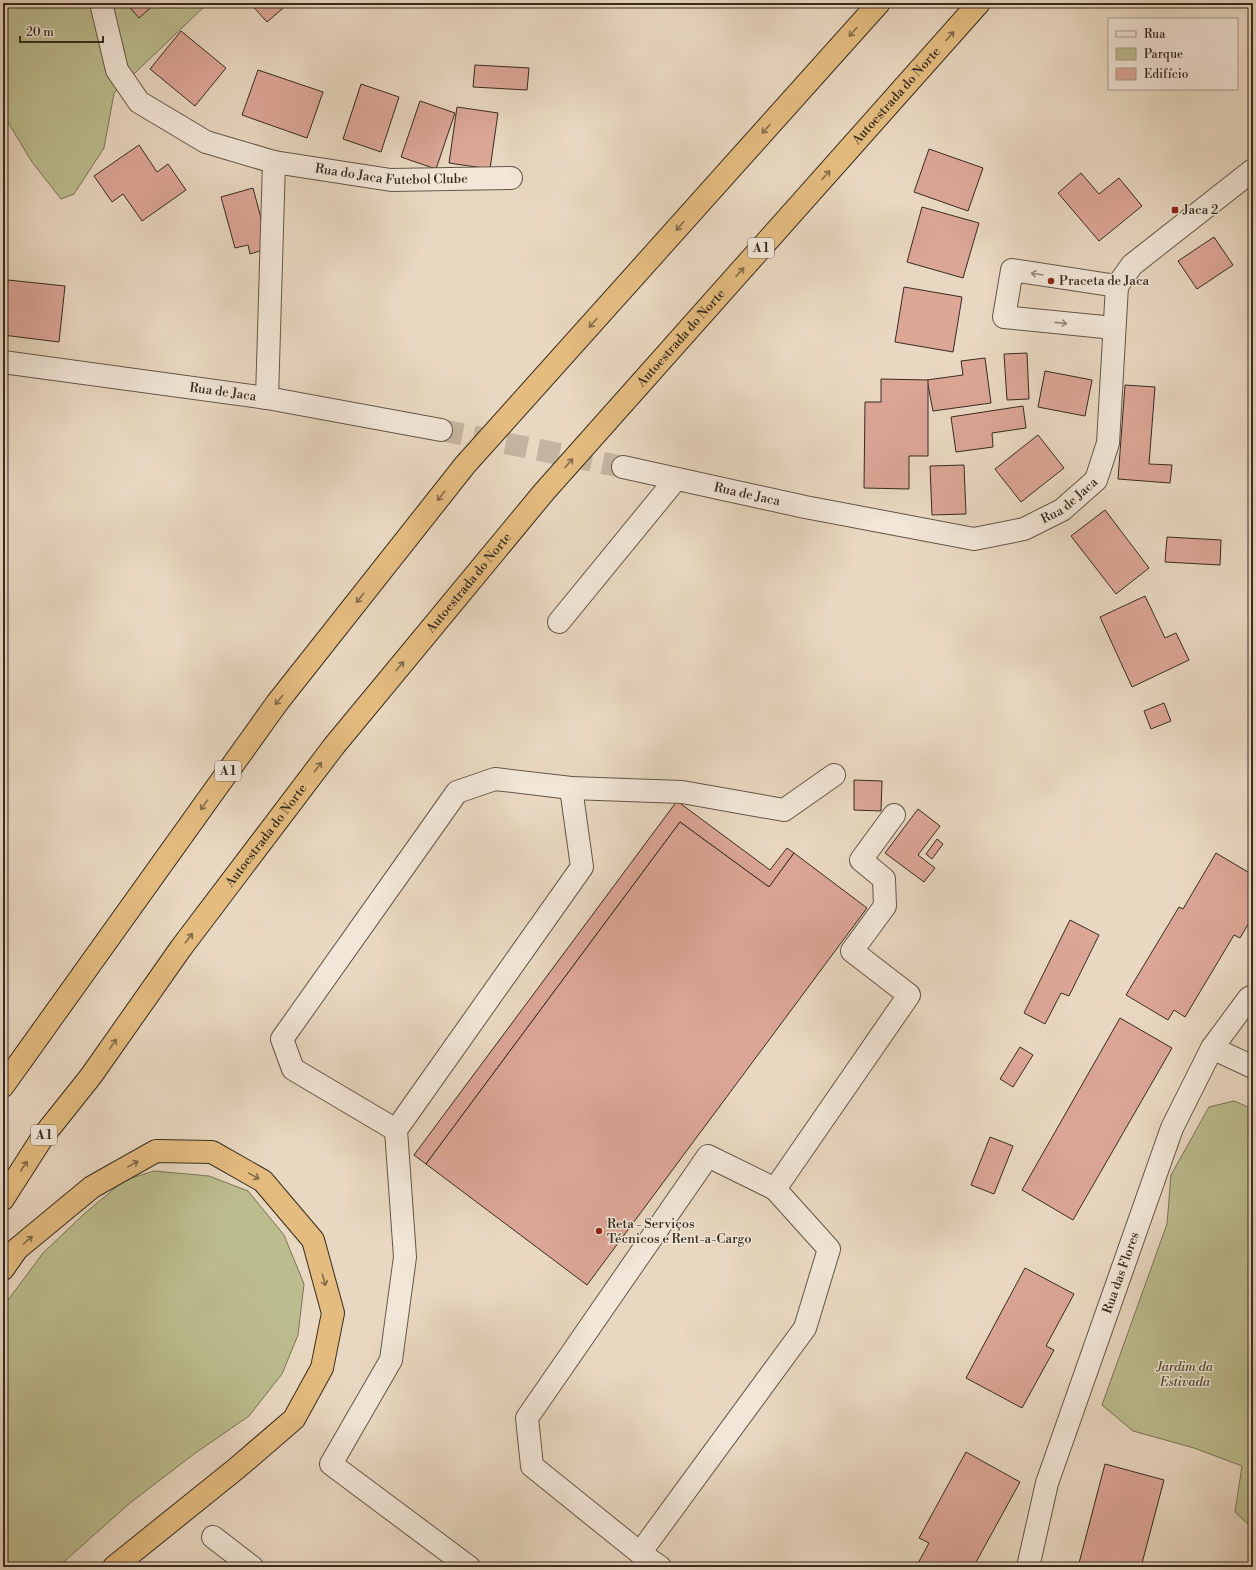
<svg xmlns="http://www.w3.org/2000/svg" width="1256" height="1570" viewBox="0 0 1256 1570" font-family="'Libre Bodoni',serif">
  <rect width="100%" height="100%" fill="#e9d8c1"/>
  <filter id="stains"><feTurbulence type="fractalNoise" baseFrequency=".005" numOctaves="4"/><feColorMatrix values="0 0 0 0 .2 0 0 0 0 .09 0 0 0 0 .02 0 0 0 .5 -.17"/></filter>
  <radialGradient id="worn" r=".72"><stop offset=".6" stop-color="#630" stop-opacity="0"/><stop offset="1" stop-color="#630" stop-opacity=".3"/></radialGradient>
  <!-- green -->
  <g fill="#bcbd8f" stroke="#797456">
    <path d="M3 3H208L114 93 104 148 74 194 61 199 32 162 3 114Z"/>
    <path d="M1234 1101 1253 1109V1529L1235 1512 1242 1466 1194 1448 1133 1431 1102 1405 1167 1224 1171 1175 1209 1107Z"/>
    <path d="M154 1171 209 1176 248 1191 284 1235 304 1284 298 1335 282 1374 249 1416 194 1454 130 1503 58 1567H3V1307L43 1253 85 1213 125 1180Z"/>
  </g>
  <!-- building -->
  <g fill="#dca697" stroke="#362b1e">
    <path d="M126 3H156L139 18Z"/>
    <path d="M250 3H289L267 22Z"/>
    <path d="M181 31 226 68 195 106 150 69Z"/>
    <path d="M475 65 529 68 527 90 473 87Z"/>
    <path d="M258 70 323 92 307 138 242 115Z"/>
    <path d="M361 84 399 97 381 152 343 139Z"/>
    <path d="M420 101 455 113 436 169 401 157Z"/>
    <path d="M457 107 498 113 490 169 449 163Z"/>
    <path d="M139 145 157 172 168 164 186 190 142 221 123 194 112 202 94 176Z"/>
    <path d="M929 149 983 168 968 211 914 192Z"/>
    <path d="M1081 173 1099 194 1119 178 1142 206 1099 241 1058 193Z"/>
    <path d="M253 188 269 248 250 254 248 245 235 248 221 197Z"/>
    <path d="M922 207 979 223 963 278 907 262Z"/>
    <path d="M1214 237 1233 265 1197 289 1178 261Z"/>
    <path d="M8 280 65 286 59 342 3 335V322Z"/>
    <path d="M904 287 962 297 953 352 895 342Z"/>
    <path d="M1027 353 1029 399 1007 400 1004 354Z"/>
    <path d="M985 358 991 403 933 411 927 380 963 375 961 361Z"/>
    <path d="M1045 371 1092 380 1085 416 1038 407Z"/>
    <path d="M881 379 928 380V456H909V489L864 488 865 402H881Z"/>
    <path d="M1125 385 1155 387 1149 464 1172 465 1170 483 1118 479Z"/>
    <path d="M1023 406 1026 428 992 433 993 447 956 452 951 417Z"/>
    <path d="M1038 435 1064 468 1021 502 995 469Z"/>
    <path d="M964 465 966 514 932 515 930 466Z"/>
    <path d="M1105 510 1149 568 1116 594 1071 536Z"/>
    <path d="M1167 537 1221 540 1220 565 1165 562Z"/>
    <path d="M1145 596 1165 638 1176 633 1189 660 1132 687 1100 617Z"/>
    <path d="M1164 703 1171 721 1151 729 1144 711Z"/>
    <path d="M854 780 882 781 881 811 854 810Z"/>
    <path d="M677 801 770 870 787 848 794 853 769 887 680 822 426 1164 414 1155Z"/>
    <path d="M918 809 940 826 918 855 935 868 924 882 885 853Z"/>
    <path d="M680 822 769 887 794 853 867 908 587 1285 426 1164Z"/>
    <path d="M937 839 943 844 932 859 926 854Z"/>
    <path d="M1216 853 1253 875V916L1240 938 1234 935 1185 1017 1174 1010 1168 1020 1126 995 1179 907 1183 909Z"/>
    <path d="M1070 920 1099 935 1069 996 1061 993 1045 1024 1024 1013Z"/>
    <path d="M1120 1018 1172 1048 1073 1220 1022 1190Z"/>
    <path d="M1020 1047 1033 1055 1013 1087 1000 1079Z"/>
    <path d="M990 1137 1013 1146 994 1194 971 1185Z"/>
    <path d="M1025 1268 1074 1294 1046 1346 1054 1350 1022 1408 966 1378Z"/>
    <path d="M966 1452 1020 1482 975 1564 981 1567H916L929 1543 919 1538Z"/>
    <path d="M1105 1464 1164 1480 1141 1567H1078Z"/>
  </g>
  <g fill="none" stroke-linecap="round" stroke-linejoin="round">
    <!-- minor-tunnel -->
    <path stroke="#c5b5a0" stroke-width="22" stroke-dasharray="22 11" stroke-linecap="butt" d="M441 430 623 467"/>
    <!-- minor casing -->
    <g stroke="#635647" stroke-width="24">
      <g id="minor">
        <path id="s1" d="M101 3 117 70 139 102 206 142 274 162 391 180 511 178"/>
        <path d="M1114 328 1004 317 1012 270 1117 286"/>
        <path id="s2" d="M3 362 267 398 441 430"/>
        <path d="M267 398 274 162"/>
        <path id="s3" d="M623 467 805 507 974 539 1024 529 1062 510 1096 480 1108 443 1117 286 1132 265 1253 170"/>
        <path d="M559 622 676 479"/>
        <path d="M1212 1048 1253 1067"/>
        <path d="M396 1130 293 1069 282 1039 457 792 495 779 571 788 682 792 784 810 834 775"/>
        <path d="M213 1537 252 1567"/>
        <path d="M640 1553 805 1328 829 1249 775 1189 909 995 852 951 885 906 884 879 861 860 894 815"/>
        <path d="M469 1567 331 1464 391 1360 405 1257 396 1130 582 867 571 788"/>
        <path d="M660 1567 640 1553 532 1466 527 1418 708 1156 775 1189"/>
        <path id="s4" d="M1028 1567 1047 1483 1172 1128 1212 1048 1249 998 1253 996"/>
      </g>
    </g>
    <!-- highway casing -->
    <g stroke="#362b1e" stroke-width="24">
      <g id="highway">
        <path d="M3 1086 277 703 465 465 879 3"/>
        <path id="s5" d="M3 1199 44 1135 91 1076 181 948 334 746 544 492 979 3"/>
        <path d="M3 1269 17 1249 92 1187 156 1151 212 1152 263 1181 313 1240 333 1313 322 1368 294 1419 237 1468 114 1567"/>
      </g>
    </g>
    <!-- minor -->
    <use href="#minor" stroke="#f1e6d7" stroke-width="22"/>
    <!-- highway -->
    <use href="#highway" stroke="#e4bc80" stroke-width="22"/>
  </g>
  <!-- one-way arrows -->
  <defs><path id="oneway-shaft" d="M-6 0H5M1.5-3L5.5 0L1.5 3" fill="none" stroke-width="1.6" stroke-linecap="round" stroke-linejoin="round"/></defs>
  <g stroke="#846c4a">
    <use href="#oneway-shaft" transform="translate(853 32) rotate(132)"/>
    <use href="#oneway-shaft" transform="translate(950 36) rotate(-48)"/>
    <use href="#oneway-shaft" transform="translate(766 129) rotate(132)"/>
    <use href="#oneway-shaft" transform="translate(826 175) rotate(-48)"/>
    <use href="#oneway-shaft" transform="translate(680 226) rotate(132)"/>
    <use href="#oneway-shaft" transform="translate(740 272) rotate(-48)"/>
    <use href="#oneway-shaft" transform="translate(593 323) rotate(132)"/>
    <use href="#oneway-shaft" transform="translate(569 463) rotate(-48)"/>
    <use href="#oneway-shaft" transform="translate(441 496) rotate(128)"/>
    <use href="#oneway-shaft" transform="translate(360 598) rotate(128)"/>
    <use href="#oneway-shaft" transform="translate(400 666) rotate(-50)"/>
    <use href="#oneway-shaft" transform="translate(279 700) rotate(128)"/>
    <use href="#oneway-shaft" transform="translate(318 767) rotate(-53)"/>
    <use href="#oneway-shaft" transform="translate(204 805) rotate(126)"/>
    <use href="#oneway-shaft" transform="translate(189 938) rotate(-53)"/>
    <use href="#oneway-shaft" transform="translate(113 1044) rotate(-55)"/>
    <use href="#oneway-shaft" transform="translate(133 1164) rotate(-29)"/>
    <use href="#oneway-shaft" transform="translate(24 1166) rotate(-57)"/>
    <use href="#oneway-shaft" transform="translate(254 1176) rotate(29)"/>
    <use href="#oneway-shaft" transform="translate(28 1240) rotate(-40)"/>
    <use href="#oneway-shaft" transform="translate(324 1280) rotate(74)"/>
  </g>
  <g stroke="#94887a">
    <use href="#oneway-shaft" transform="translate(1037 274) rotate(-171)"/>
    <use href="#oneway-shaft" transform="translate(1061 323) rotate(6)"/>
  </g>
  <!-- markers -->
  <g fill="#8f2418" stroke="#f1e6d7" stroke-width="1.5">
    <rect x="1171" y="206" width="8" height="8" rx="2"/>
    <circle cx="1051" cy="281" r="4"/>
    <circle cx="599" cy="1231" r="4"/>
  </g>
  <g text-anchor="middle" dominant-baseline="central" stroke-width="3" stroke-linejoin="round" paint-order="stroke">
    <!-- shield labels -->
    <g fill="#f1e6d7" stroke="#6e6356" stroke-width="1">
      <rect x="748" y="238" width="26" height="20" rx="3"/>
      <rect x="215" y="761" width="26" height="20" rx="3"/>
      <rect x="31" y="1125" width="26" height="20" rx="3"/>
    </g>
    <g font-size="12" font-weight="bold" fill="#362b1e">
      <text x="761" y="248">A 1</text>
      <text x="228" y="771">A 1</text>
      <text x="44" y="1135">A 1</text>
    </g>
    <!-- street labels -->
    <g font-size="13" fill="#362b1e" stroke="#f1e6d7">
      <text stroke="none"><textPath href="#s5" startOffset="1421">Autoestrada do Norte</textPath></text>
      <text stroke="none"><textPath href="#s1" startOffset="375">Rua do Jaca Futebol Clube</textPath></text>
      <text stroke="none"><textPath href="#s5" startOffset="1097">Autoestrada do Norte</textPath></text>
      <text stroke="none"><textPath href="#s2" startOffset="222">Rua de Jaca</textPath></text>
      <text stroke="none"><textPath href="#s3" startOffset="127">Rua de Jaca</textPath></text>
      <text stroke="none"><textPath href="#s3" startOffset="463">Rua de Jaca</textPath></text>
      <text stroke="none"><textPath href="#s5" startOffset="773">Autoestrada do Norte</textPath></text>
      <text stroke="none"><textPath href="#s5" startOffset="449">Autoestrada do Norte</textPath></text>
      <text stroke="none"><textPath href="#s4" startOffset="309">Rua das Flores</textPath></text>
    </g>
    <!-- poi labels -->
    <g font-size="13" fill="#362b1e" stroke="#f1e6d7" text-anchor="start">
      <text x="1183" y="210">Jaca 2</text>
      <text x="1059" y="281">Praceta de Jaca</text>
      <text x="607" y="1224">Reta - Serviços<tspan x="607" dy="15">Técnicos e Rent-a-Cargo</tspan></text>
    </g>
    <!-- park labels -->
    <g font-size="13" font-style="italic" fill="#514835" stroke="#f1e6d7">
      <text x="1185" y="1367">Jardim da<tspan x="1185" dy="15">Estivada</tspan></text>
    </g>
  </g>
  <!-- margin -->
  <rect width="1256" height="1570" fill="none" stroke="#e9d8c1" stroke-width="16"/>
  <rect x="4" y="4" width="1248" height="1562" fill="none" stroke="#362b1e" stroke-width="2"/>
  <rect x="8" y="8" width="1240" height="1554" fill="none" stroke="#362b1e"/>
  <!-- legend -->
  <rect x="1108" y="18" width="130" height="72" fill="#f1e6d7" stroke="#a69b8d"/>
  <rect x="1116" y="31" width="20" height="6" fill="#f1e6d7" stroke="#a69b8d"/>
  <text x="1144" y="38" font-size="12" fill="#362b1e">Rua</text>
  <rect x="1116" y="48" width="20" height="12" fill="#bcbd8f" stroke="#a69b8d"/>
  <text x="1144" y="58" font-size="12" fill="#362b1e">Parque</text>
  <rect x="1116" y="68" width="20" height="12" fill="#dca697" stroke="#a69b8d"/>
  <text x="1144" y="78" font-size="12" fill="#362b1e">Edifício</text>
  <!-- scale -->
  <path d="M20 36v6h83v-6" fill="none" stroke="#362b1e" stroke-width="2"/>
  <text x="26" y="36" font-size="12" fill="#362b1e" stroke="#f1e6d7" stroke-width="3" paint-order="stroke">20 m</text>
  <rect width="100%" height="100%" filter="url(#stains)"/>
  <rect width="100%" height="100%" fill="url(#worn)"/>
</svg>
